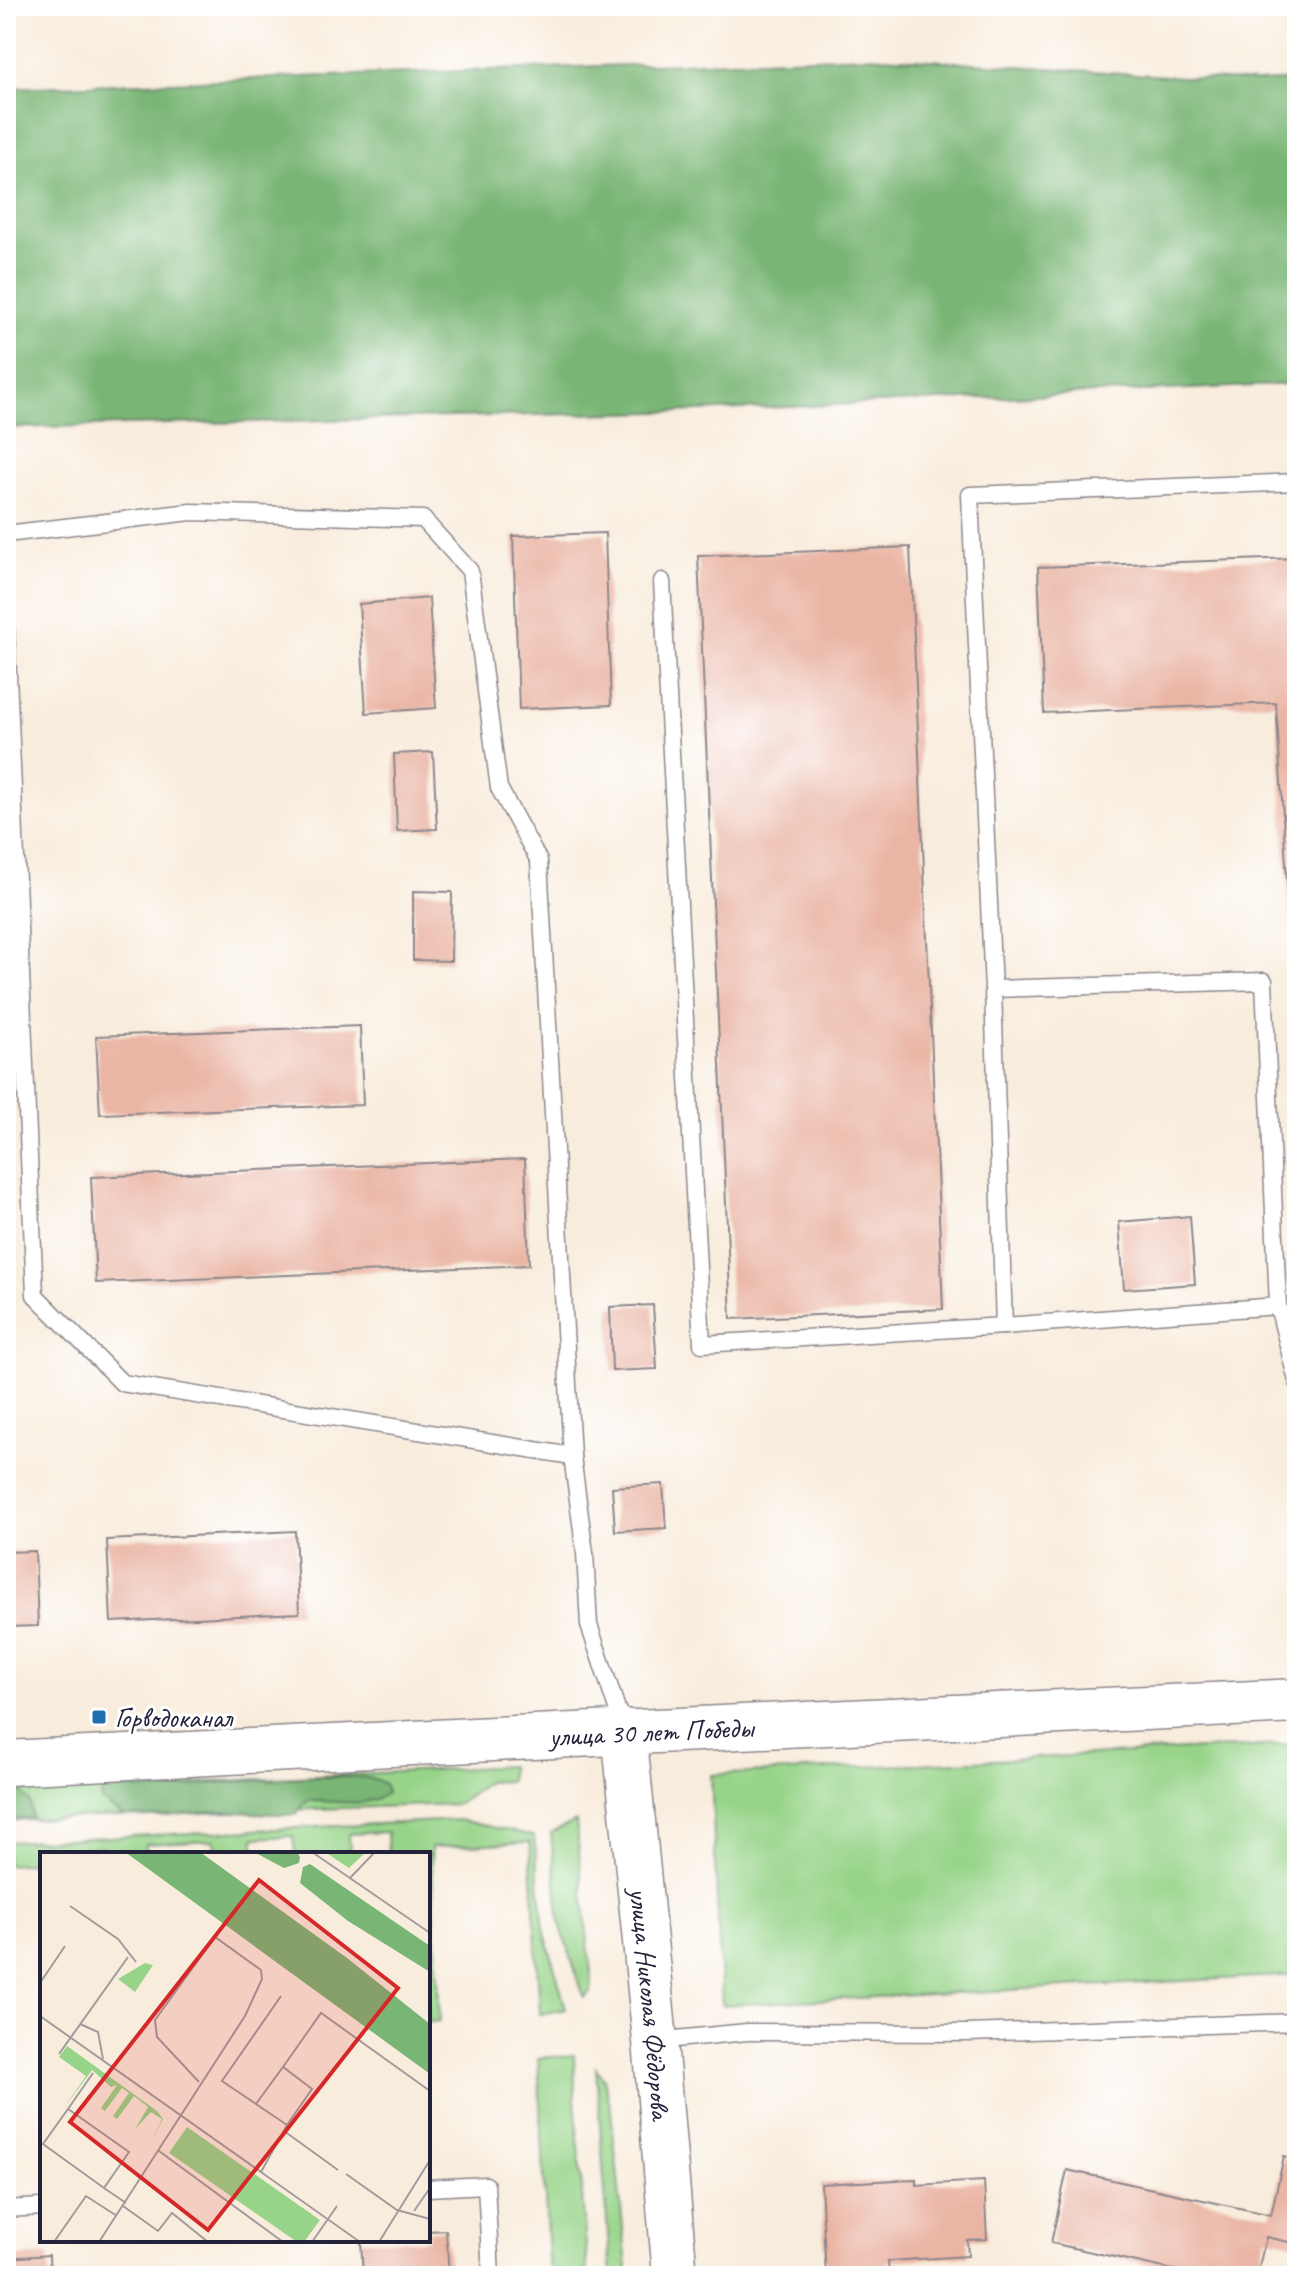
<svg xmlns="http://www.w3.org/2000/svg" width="1303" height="2282" viewBox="0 0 1303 2282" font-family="Caveat,sans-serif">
  <rect width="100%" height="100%" fill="#fff"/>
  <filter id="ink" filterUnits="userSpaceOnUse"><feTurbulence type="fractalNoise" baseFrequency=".0125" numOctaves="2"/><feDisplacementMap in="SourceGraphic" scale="16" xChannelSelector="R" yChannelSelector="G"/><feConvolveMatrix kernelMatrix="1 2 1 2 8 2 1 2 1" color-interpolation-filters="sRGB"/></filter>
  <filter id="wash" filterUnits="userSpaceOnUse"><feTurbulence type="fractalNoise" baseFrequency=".006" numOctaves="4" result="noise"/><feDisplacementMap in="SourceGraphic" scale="32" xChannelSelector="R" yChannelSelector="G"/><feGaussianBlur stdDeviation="1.8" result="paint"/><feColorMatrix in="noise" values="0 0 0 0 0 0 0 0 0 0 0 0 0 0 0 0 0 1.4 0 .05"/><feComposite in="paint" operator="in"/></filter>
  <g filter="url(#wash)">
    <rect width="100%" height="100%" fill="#f8ecdc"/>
    <!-- green -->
    <g fill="#97d489" stroke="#5c7b62" stroke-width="2">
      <path d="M1297 1744V1975L722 2005 711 1775Z"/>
      <path d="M510 1766V1781L487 1782 459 1804 6 1820V1792Z"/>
      <path d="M459 1820 534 1836 544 1929 566 2009 540 2014 530 1842 431 1847 440 2021 428 2022V1854H388L387 1832 349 1834 350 1854H295L293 1836 254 1838V1854H215L214 1840 146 1844V1854H106L105 1846 81 1848V1854H42V1891L40 1863 6 1865V1842Z"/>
      <path d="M576 1821 592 1984 590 1992 584 1997 560 1924 551 1833Z"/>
      <path d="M574 2055 575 2098 588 2276H549L538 2058Z"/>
      <path d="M596 2068 604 2079 611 2110 628 2276H611Z"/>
    </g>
    <!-- forest -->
    <g fill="#79b675" stroke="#4e6c58" stroke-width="2">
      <path d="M868 56 1257 82 1297 80V384L699 411 6 428V88Z"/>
      <path d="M304 1777H364L384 1783 387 1793C365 1809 334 1800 308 1801L294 1815 216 1811 155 1817 124 1816 101 1800 102 1791 119 1788 169 1790 207 1784Z"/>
      <path d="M6 1787 17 1788 30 1802 32 1817 6 1822Z"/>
    </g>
    <g id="blocks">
      <!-- building -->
      <g fill="#eab5a4">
        <path d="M605 533 611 705 519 709 513 536Z"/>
        <path d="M910 547 943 1309 731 1319 698 556Z"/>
        <path d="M1297 558V914H1289L1276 703 1044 713 1038 567Z"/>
        <path d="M429 598 436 708 366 713 359 604Z"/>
        <path d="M433 752 437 829 397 831 394 754Z"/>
        <path d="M413 891 452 892 451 961 413 960Z"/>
        <path d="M360 1026 363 1105 100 1114 96 1036Z"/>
        <path d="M525 1159 529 1265 96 1283 91 1177Z"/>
        <path d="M1190 1216 1195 1284 1124 1289 1119 1222Z"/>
        <path d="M653 1305 657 1369 612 1371 610 1307Z"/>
        <path d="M663 1484 666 1528 615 1531 612 1487Z"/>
        <path d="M295 1531 299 1613 111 1622 107 1540Z"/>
        <path d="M35 1551 38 1626 6 1627V1552Z"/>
        <path d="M1284 2156 1297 2159V2244L1266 2237 1257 2276H1200L1051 2243 1067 2170 1271 2215Z"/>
        <path d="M916 2179V2185L984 2181 987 2239 967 2240 968 2256 888 2261 889 2276H826L821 2184Z"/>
        <path d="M446 2230 449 2276H363L361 2240H428V2231Z"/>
        <path d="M49 2255 50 2276H6V2258Z"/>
      </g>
    </g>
  </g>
  <g filter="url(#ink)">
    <use href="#blocks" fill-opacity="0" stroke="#8d878c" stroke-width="2"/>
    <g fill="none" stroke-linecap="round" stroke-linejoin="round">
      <!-- lane casing -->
      <g stroke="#8d878c" stroke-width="19">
        <g id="lane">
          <path d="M6 534 191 512 423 519 470 571 499 788 539 861 572 1456 585 1553 589 1625 624 1730"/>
          <path d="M662 581 702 1344 1004 1326"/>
          <path d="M6 628 35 1295 122 1383 572 1456"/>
          <path d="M993 989 970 495 1297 482"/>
          <path d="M1278 1306 1004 1326 993 989 1264 981 1278 1306 1297 1381"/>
          <path d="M655 2041 747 2032 967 2033 1297 2022"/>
          <path d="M428 2188 486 2185 491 2276"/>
          <path d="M6 2209 42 2207"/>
        </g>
      </g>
      <!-- secondary casing -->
      <g stroke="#8d878c" stroke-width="47">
        <g id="secondary">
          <path id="s1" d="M624 1731 655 2041 675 2276"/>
          <path id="s2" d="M6 1763C436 1740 867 1722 1297 1701"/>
        </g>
      </g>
      <!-- lane -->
      <use href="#lane" stroke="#fff" stroke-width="16"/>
      <!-- secondary -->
      <use href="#secondary" stroke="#fff" stroke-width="44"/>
    </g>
  </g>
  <!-- markers -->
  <rect fill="#1f6fb2" stroke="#fff" stroke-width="3" x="91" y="1709" width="16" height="16" rx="4"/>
  <g text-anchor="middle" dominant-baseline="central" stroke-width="6" stroke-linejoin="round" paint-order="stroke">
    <!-- poi labels -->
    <g font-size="28" fill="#22223b" stroke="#fff" text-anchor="start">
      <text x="115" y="1717">Горводоканал</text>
    </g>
    <!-- street labels -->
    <g font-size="28" fill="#22223b" stroke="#fff">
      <text stroke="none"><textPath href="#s2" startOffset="646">улица 30 лет Победы</textPath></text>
      <text stroke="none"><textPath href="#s1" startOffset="274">улица Николая Фёдорова</textPath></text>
    </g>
  </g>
  <!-- overview -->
  <g transform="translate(40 1852)">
    <rect width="390" height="390" fill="#f8ecdc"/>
    <path d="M285 0H326L309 16ZM105 111 113 113 95 140 78 127ZM27 194 117 259 123 267 112 288 122 267 111 260 95 277 108 255 94 244 77 267 73 264 89 241 82 236 65 259 61 256 77 233 71 235 52 218 24 256 46 224 19 205ZM147 275 280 368 264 390H257L129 301Z" fill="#97d489"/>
    <path d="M85 0H160L307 106 390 172V222ZM214 0H257L260 5 259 11 244 16ZM270 12 390 94V120L308 69 260 31 263 15Z" fill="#79b675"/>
    <path fill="none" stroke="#a29b9c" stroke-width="2" d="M272 0 390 81M310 26 335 0M30 54 78 87 96 110M0 131 25 94M0 164 320 390M40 172 58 180 63 207M19 202 88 105M243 215 281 161 390 239M216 252 182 229 241 144M28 257 53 221M244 279 298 318M119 299 243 390M221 320 247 273 216 252 243 215 272 237 247 273M306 322 357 358 390 367M64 336 3 292 28 257 89 300 64 336 86 351M83 354 118 379 132 361 168 390M374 359 390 336M14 390 46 344 77 364M59 390 205 164 222 127 221 118 175 85 115 168 117 185 159 230M272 390 297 354M339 390 390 308"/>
    <path fill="#d62828" fill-opacity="0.15" stroke="#d62828" stroke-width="4" d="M219 28 358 136 168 378 30 270Z"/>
    <rect width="390" height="390" fill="none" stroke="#22223b" stroke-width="4"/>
  </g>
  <!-- margin -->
  <rect width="1303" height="2282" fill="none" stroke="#fff" stroke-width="32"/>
</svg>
